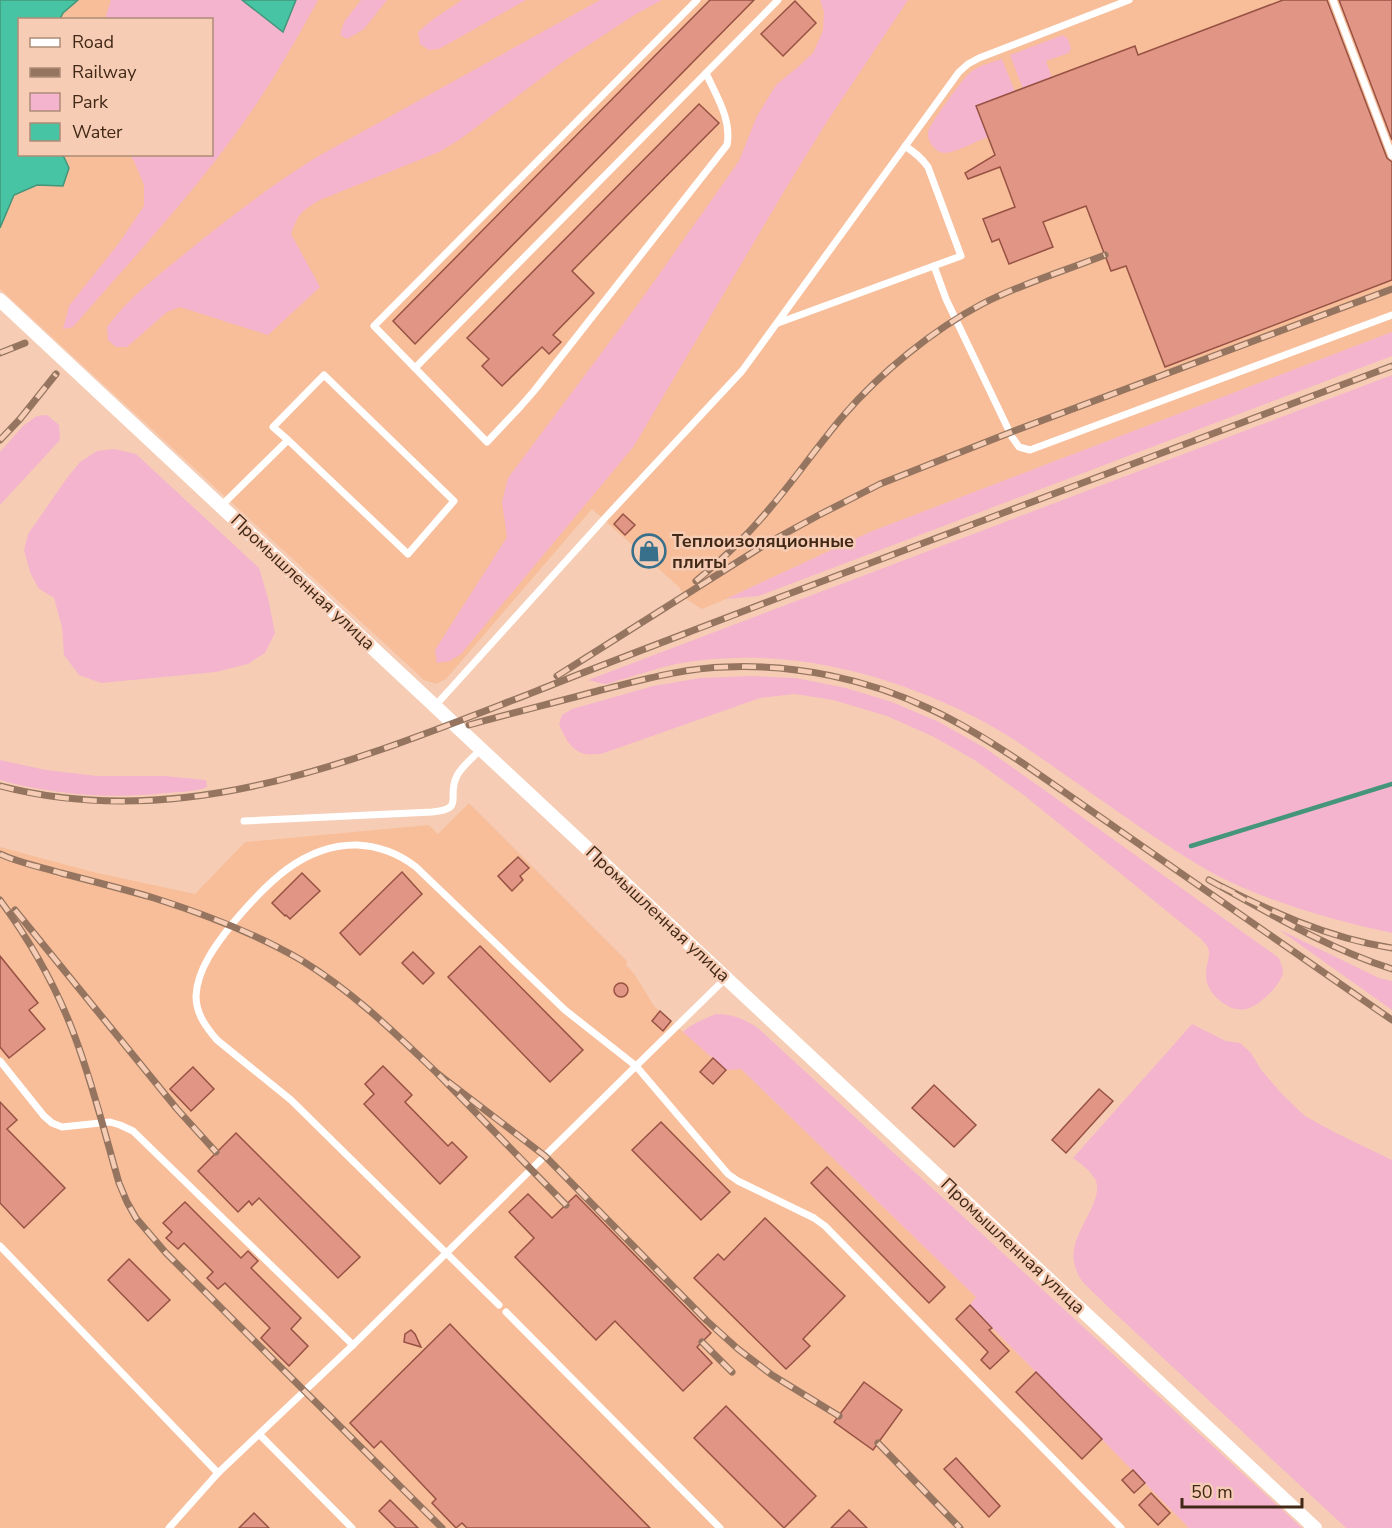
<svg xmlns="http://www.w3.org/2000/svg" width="1392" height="1528" viewBox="0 0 1392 1528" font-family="'Nunito Sans',sans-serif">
  <rect width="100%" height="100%" fill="#f6cdb4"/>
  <!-- built -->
  <g fill="#f8bd99" fill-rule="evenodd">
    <path d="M0 0H1392V332L870 532 726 599 702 609 686 599 679 587 592 509 446 679 436 684 424 680 0 289ZM20 20H212V154H20Z"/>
    <path d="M469 803 627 961 626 965 635 975 654 1006 726 1070 741 1069 977 1298 970 1305 1189 1528H0V847L93 872 195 894 245 842 429 825 438 834Z"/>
  </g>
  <!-- green -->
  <g fill="#f4b4ce">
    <path d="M111 0H318C299 35 279 70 257 103 204 183 136 254 73 327L63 329 69 306 119 243 144 206V185L134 161 130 155 212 154V20L105 19Z"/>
    <path d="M361 0H387L364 29 347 39 340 35 344 22Z"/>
    <path d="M462 0H526L439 49 429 50 420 44 418 32 432 20Z"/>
    <path d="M600 0H662L636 14 564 61 459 140 439 152 320 200C302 210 298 214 291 234L320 287 268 335 180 307 167 312 127 347H116L108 340 107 327C129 297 159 275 188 251 230 217 269 187 315 158Z"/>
    <path d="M820 0H908L826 123 786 188 634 446 461 654 450 661 437 663 435 650 507 537 502 502 508 478 641 300 739 161 757 116 776 85 798 67 813 53 823 31 824 12Z"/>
    <path d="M1063 35 1068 39 1071 48 1069 53 1046 61 1052 78 1023 89 1010 55Z"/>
    <path d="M1002 59 1015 92 977 106 988 137C976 141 956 153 944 153 935 152 927 141 928 132 930 124 964 76 972 71 980 65 993 62 1002 59Z"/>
    <path d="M1392 332V356L759 596 726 599 870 532Z"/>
    <path d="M1392 375V933C1332 920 1271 903 1216 875 1192 862 1170 847 1147 832 1102 801 1058 769 1013 739 977 716 939 699 899 685 828 660 750 650 676 664 658 668 641 674 624 679 618 680 612 683 606 684 601 684 594 681 588 680Z"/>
    <path d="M47 415 59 425 60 440 0 505V452L23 426 37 416Z"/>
    <path d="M114 449 136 454 259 568 268 598 275 633 265 653 248 664 216 672 101 683 79 675 64 655 62 627 54 598 38 588 30 572 24 550 28 534 67 478 80 462 97 451Z"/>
    <path d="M751 676 796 678 846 688 892 702 939 722 985 748 1036 784 1279 958C1280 962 1283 967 1283 971 1283 984 1258 1007 1246 1009 1241 1010 1236 1009 1232 1008 1218 1002 1205 989 1206 973 1206 963 1212 955 1207 946 1203 940 1195 934 1190 930L1025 796 976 761 934 737 887 716 833 700 795 694 760 698 601 754C596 754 590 755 585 754 571 751 564 736 559 724L562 715 572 709 653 686 700 678Z"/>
    <path d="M0 760 46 770 97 776H165L206 780 207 787C194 792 180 792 166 793 110 799 54 795 0 780Z"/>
    <path d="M1278 929 1379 978 1392 981V1010Z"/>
    <path d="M716 1014C733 1014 744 1019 758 1028L1302 1528H1189L970 1305 976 1297 741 1069 726 1070 683 1032C693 1023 704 1019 716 1014Z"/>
    <path d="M1192 1024 1226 1041 1240 1043 1251 1053 1262 1071 1283 1095 1305 1116 1336 1133 1392 1160V1528H1346L1106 1305C1098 1296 1087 1288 1080 1278 1062 1247 1086 1227 1095 1199 1097 1193 1098 1188 1096 1181 1092 1172 1081 1164 1073 1158Z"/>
  </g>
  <!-- water -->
  <g fill="#46c4a4" stroke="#45957a" stroke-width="1.5">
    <path d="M0 0H78L63 13 60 19 20 20V154L63 155 69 168 63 186 37 185 14 195 0 228Z"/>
    <path d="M242 0H296L283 32Z"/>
  </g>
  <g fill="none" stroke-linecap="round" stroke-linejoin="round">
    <!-- stream -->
    <path stroke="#45957a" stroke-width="4.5" d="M1191 846 1392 784"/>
  </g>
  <!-- building -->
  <g fill="#e09585" stroke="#975244" stroke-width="1.5">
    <path d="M710 0H754L415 344 393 321Z"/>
    <path d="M1283 0H1327L1387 158 1392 162V280L1165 367 1126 266 1111 271 1086 206 1043 222 1053 247 1009 264 999 239 992 242 983 219 1015 207 1000 167 968 179 965 173 995 155 976 106 1135 46 1138 55Z"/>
    <path d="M1339 0H1392V140Z"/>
    <path d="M795 1 816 23 783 56 761 34Z"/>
    <path d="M699 104 719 123 572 271 594 293 553 335 561 342 549 354 542 347 502 386 482 366 489 359 467 338Z"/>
    <path d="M623 514 635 525 625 535 614 524Z"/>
    <path d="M648 541 658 550 649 560 639 551Z"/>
    <path d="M518 857 529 868 520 876 523 880 512 891 498 876Z"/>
    <path d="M402 872 422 894 360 955 340 933Z"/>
    <path d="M302 873 320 891 290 919 286 915 285 916 272 903Z"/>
    <path d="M480 946 583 1050 550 1082 448 977Z"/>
    <path d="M413 952 434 973 423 984 402 963Z"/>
    <path d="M0 956 38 1003 29 1010 45 1029 9 1058 0 1047Z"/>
    <circle cx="621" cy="990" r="7"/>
    <path d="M660 1011 671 1021 663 1031 652 1021Z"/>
    <path d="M713 1058 726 1070 713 1084 700 1072Z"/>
    <path d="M383 1066 412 1095 405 1102 448 1146 452 1142 467 1157 440 1184 364 1104 374 1094 365 1084Z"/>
    <path d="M193 1067 214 1089 191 1111 170 1089Z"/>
    <path d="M934 1085 976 1125 954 1147 912 1108Z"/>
    <path d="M1099 1089 1113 1101 1066 1153 1052 1140Z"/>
    <path d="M0 1102 17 1120 7 1129 65 1188 24 1228 0 1203Z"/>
    <path d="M661 1122 730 1192 701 1220 632 1150Z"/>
    <path d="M236 1133 360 1257 338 1278 259 1198 252 1205 249 1201 238 1212 198 1171Z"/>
    <path d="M827 1167 945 1287 929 1303 811 1183Z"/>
    <path d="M528 1194 552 1218 576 1195 711 1333 697 1347 712 1363 683 1391 615 1321 596 1340 515 1257 534 1238 509 1212Z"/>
    <path d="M185 1202 241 1258 248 1251 258 1261 251 1268 301 1318 291 1329 308 1346 289 1366 261 1338 270 1328 225 1283 218 1289 207 1278 213 1272 184 1243 178 1249 166 1238 172 1232 163 1223Z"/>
    <path d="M765 1218 845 1296 803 1339 810 1346 786 1369 694 1278 718 1254 724 1260Z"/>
    <path d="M129 1259 170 1300 148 1321 108 1280Z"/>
    <path d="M970 1305 992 1328 989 1330 1009 1351 990 1369 981 1360 988 1352 956 1319Z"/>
    <path d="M450 1324 471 1346 650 1528H467L462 1523 456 1528 432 1503 436 1499 381 1441 374 1448 350 1423Z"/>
    <path d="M411 1330 415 1334 421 1347 404 1342 405 1334Z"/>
    <path d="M1036 1372 1102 1439 1082 1459 1016 1392Z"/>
    <path d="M864 1382 902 1410 873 1450 834 1422Z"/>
    <path d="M726 1406 816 1496 784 1528 694 1438Z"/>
    <path d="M956 1458 1000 1506 989 1517 944 1469Z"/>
    <path d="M1133 1470 1145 1483 1134 1493 1122 1480Z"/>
    <path d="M1151 1493 1170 1513 1158 1525 1139 1505Z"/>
    <path d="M390 1500 418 1528H396L379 1511Z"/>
    <path d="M849 1510 867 1528H831Z"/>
    <path d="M254 1513 269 1528H239Z"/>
  </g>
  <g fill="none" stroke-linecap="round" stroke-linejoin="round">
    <!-- service -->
    <g stroke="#fff" stroke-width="7">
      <path d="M697 0 374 326 487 442 520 407 534 391 727 145C732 119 716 96 706 73"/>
      <path d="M1333 0 1392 156"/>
      <path d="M934 266 946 299 1012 437 1019 447 1030 450 1392 315"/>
      <path d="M778 323 961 256 928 167C921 157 914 152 905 146"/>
      <path d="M415 368 778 0"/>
      <path d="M221 506 288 440 273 427 324 375 454 501 408 554 288 440"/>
      <path d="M435 706 604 519 742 371 959 72 968 64 979 58 1129 0"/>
      <path d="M244 821 432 812C465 809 447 798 456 778 460 767 473 758 481 749"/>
      <path d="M0 1061 44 1116 52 1123 62 1127 110 1122 120 1125 133 1131 353 1345"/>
      <path d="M0 1246 218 1473 353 1345 636 1066 728 1174 738 1181 814 1218 825 1226 1121 1528"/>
      <path d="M499 1305 291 1100 217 1040C206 1027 196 1014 196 996 197 969 217 943 233 923 265 885 303 844 357 845 380 846 398 853 416 867L565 1010 636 1066 726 978"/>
      <path d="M506 1312 720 1528"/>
      <path d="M260 1435 352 1528"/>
      <path d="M169 1528 218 1473"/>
    </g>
    <!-- minor -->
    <path stroke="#fff" stroke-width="14" d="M0 300 1315 1528"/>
    <!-- rail casing -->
    <g stroke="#967560" stroke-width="7">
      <g id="rail">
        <path d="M0 353 25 343"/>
        <path d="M0 440 20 419 56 374"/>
        <path d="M696 581C723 559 748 535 770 508 796 478 818 445 844 415 880 373 933 330 982 304 1021 284 1064 271 1105 255"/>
        <path d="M557 676 766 544 819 515 880 484 1014 431 1392 289"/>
        <path d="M469 725C512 713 557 702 601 690 642 680 684 668 726 667 795 664 868 679 930 709 963 724 994 744 1024 764L1392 1020"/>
        <path d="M0 786C184 834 360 759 529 694 609 662 690 632 770 601 977 523 1185 444 1392 366"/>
        <path d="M0 854C19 863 41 867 61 873 92 881 123 889 154 898 204 914 255 933 301 960 352 991 395 1033 438 1074"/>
        <path d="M0 900C31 942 57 988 75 1037 93 1085 105 1134 119 1183L127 1202 136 1218 166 1253 442 1528"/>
        <path d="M15 910 177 1109 216 1152"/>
        <path d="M1392 948C1327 938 1267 910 1209 880 1269 913 1327 948 1392 969"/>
        <path d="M566 1205 438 1074 545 1156 707 1321 738 1349 772 1375 839 1416"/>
        <path d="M702 1342 732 1372"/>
        <path d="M878 1443 960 1528"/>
      </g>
    </g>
    <!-- rail -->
    <use href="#rail" stroke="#f6cdb4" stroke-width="4.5" stroke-dasharray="14" stroke-linecap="butt"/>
  </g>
  <!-- icons -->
  <defs>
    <g id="shop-ring" transform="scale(1.725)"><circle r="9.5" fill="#f6cdb4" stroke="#386f8a" stroke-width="1.5"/><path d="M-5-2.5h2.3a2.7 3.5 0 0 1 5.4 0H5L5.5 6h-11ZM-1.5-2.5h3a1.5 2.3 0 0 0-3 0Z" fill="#386f8a"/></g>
  </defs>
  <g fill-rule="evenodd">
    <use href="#shop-ring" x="649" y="551"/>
  </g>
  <g text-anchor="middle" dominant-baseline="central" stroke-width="5" stroke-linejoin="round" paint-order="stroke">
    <!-- poi labels -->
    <g font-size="18" font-weight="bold" fill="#422817" stroke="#f6cdb4" text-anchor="start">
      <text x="672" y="541">Теплоизоляционные<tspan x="672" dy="21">плиты</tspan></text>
    </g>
    <!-- street labels -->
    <g font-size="18" fill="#422817" stroke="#f6cdb4">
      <text transform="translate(303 582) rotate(43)">Промышленная улица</text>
      <text transform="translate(658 914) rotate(43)">Промышленная улица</text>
      <text transform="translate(1013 1246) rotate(43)">Промышленная улица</text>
    </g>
  </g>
  <!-- legend -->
  <rect x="18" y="18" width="195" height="138" fill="#f6cdb4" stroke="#ae8b75" stroke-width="1.5"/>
  <rect x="30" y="38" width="30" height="9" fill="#ffffff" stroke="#ae8b75" stroke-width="1.5"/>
  <text x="72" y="48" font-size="18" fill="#422817">Road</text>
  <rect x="30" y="68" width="30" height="9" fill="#967560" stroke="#ae8b75" stroke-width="1.5"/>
  <text x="72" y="78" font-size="18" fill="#422817">Railway</text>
  <rect x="30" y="93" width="30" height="18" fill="#f4b4ce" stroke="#ae8b75" stroke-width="1.5"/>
  <text x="72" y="108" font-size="18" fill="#422817">Park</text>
  <rect x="30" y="123" width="30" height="18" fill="#46c4a4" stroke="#ae8b75" stroke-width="1.5"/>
  <text x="72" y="138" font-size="18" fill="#422817">Water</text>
  <!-- scale -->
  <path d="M1182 1498v9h120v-9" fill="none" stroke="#422817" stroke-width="3"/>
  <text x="1191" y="1498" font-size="18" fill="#422817" stroke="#f6cdb4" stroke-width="4.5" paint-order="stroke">50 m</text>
</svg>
